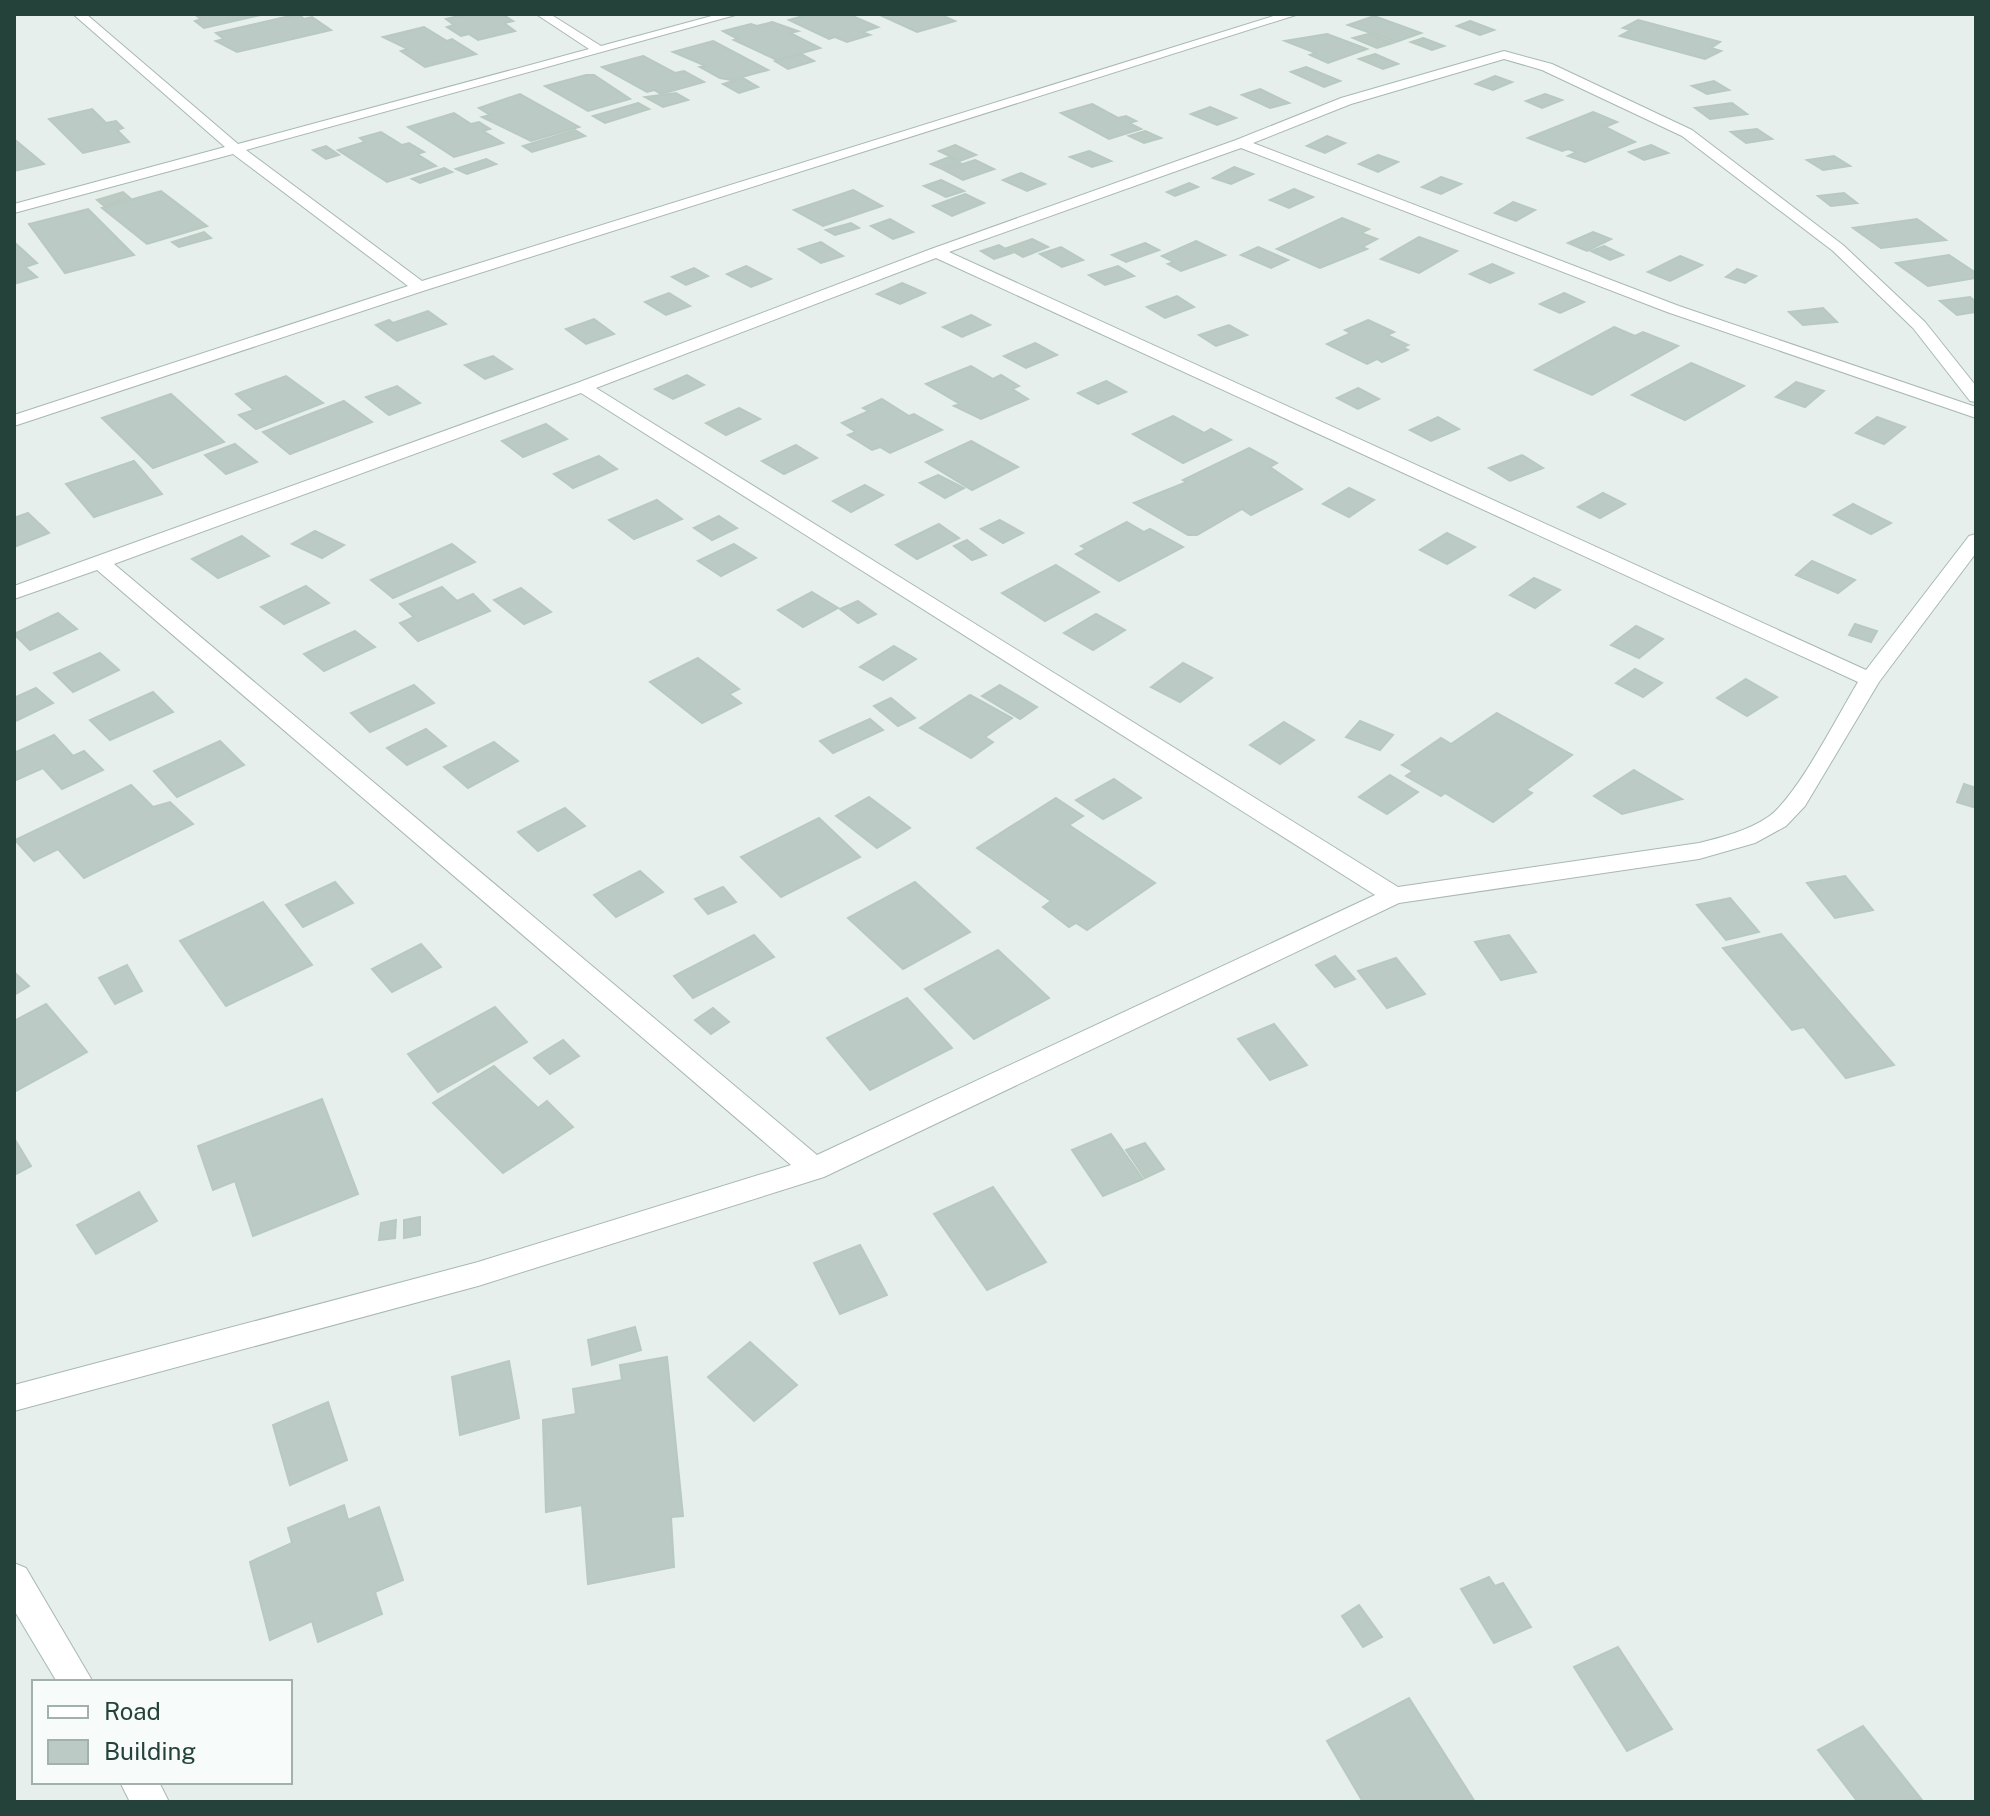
<svg xmlns="http://www.w3.org/2000/svg" width="1990" height="1816" viewBox="0 0 1990 1816" font-family="'Public Sans',sans-serif">
  <rect width="100%" height="100%" fill="#e6efeb"/>
  <!-- building -->
  <g fill="#bbcac4" stroke="#b8c9c2" stroke-width="2">
    <path d="M194 14H265L204 28 195 21 201 19Z"/>
    <path d="M298 14 304 19 312 17 331 30 237 52 216 41 224 39 216 33Z"/>
    <path d="M467 14H502L513 21 504 23 515 31 478 40 469 34 461 36 447 27 454 25 446 19Z"/>
    <path d="M810 14H848L878 27 862 32 870 35 847 42 835 37 829 39 789 20Z"/>
    <path d="M878 14H939L955 21 917 32Z"/>
    <path d="M1374 16 1421 33 1396 42 1348 25Z"/>
    <path d="M1638 20 1720 42 1711 48 1721 51 1705 59 1620 36 1631 30 1623 28Z"/>
    <path d="M1470 21 1494 30 1480 35 1457 26Z"/>
    <path d="M772 22 798 31 790 33 820 48 777 60 734 40 738 39 723 31 751 24 757 26Z"/>
    <path d="M424 27 447 41 452 39 476 54 425 67 401 51 408 49 383 37Z"/>
    <path d="M1327 34 1367 49 1328 63 1310 55 1316 53 1285 41Z"/>
    <path d="M1368 34 1393 43 1377 48 1353 38Z"/>
    <path d="M1423 38 1444 46 1432 50 1411 42Z"/>
    <path d="M713 41 768 70 731 80 720 78 700 67 706 66 673 52Z"/>
    <path d="M801 54 814 61 788 69 775 61Z"/>
    <path d="M1375 54 1398 64 1383 69 1359 59Z"/>
    <path d="M643 56 675 73 684 71 704 82 661 94 654 90 647 92 602 67Z"/>
    <path d="M1306 67 1340 81 1324 87 1291 72Z"/>
    <path d="M586 75H594L630 99 588 111 545 86Z"/>
    <path d="M1495 76 1512 82 1493 90 1476 84Z"/>
    <path d="M743 78 758 87 739 93 723 84Z"/>
    <path d="M1714 81 1729 90 1707 94 1692 86Z"/>
    <path d="M1260 89 1289 103 1270 108 1242 95Z"/>
    <path d="M676 93 688 100 663 107 645 97Z"/>
    <path d="M520 94 579 127 531 141 482 117 490 115 479 108Z"/>
    <path d="M1545 94 1562 100 1542 108 1526 101Z"/>
    <path d="M638 103 649 109 605 123 593 116Z"/>
    <path d="M1732 103 1747 114 1710 119 1695 108Z"/>
    <path d="M1092 104 1118 118 1126 116 1136 121 1129 123 1141 129 1109 139 1061 113Z"/>
    <path d="M1210 107 1236 118 1217 125 1191 114Z"/>
    <path d="M92 109 106 123 116 121 123 128 117 130 129 142 83 153 49 119Z"/>
    <path d="M1593 112 1617 122 1605 127 1635 142 1585 162 1568 156 1577 152 1568 149 1562 151 1528 138Z"/>
    <path d="M454 113 471 124 479 122 490 129 483 131 503 143 454 157 408 127Z"/>
    <path d="M1757 129 1772 139 1746 143 1731 132Z"/>
    <path d="M575 130 585 136 532 152 523 146Z"/>
    <path d="M1145 131 1161 138 1144 143 1129 136Z"/>
    <path d="M381 132 402 145 409 143 424 152 417 154 436 166 387 182 338 150 365 142 360 138Z"/>
    <path d="M1327 136 1345 143 1325 153 1307 146Z"/>
    <path d="M14 139 44 164 14 171Z"/>
    <path d="M955 145 976 155 960 161 939 151Z"/>
    <path d="M1651 145 1668 153 1644 160 1629 152Z"/>
    <path d="M326 146 339 155 326 159 313 150Z"/>
    <path d="M1089 151 1111 161 1092 167 1070 157Z"/>
    <path d="M1378 155 1398 162 1378 172 1359 164Z"/>
    <path d="M1834 156 1850 166 1823 170 1807 160Z"/>
    <path d="M949 157 960 163 942 169 931 164Z"/>
    <path d="M486 159 496 164 467 174 456 169Z"/>
    <path d="M975 160 994 169 963 180 944 170Z"/>
    <path d="M1234 167 1253 174 1231 184 1213 178Z"/>
    <path d="M444 168 452 172 420 183 412 179Z"/>
    <path d="M1021 173 1045 184 1027 191 1003 180Z"/>
    <path d="M1441 177 1461 184 1441 194 1422 187Z"/>
    <path d="M941 180 964 191 946 197 924 186Z"/>
    <path d="M1189 183 1198 187 1175 196 1167 192Z"/>
    <path d="M1294 189 1313 197 1289 208 1270 200Z"/>
    <path d="M853 190 882 206 823 226 794 210Z"/>
    <path d="M161 191 207 226 147 244 102 208Z"/>
    <path d="M123 192 130 198 104 206 97 200Z"/>
    <path d="M1844 193 1857 203 1831 206 1818 196Z"/>
    <path d="M965 194 984 203 952 216 933 206Z"/>
    <path d="M1513 202 1535 210 1516 221 1495 213Z"/>
    <path d="M88 209 134 255 65 273 29 224Z"/>
    <path d="M1342 218 1369 229 1361 233 1377 239 1362 247 1367 249 1320 268 1277 249Z"/>
    <path d="M890 219 913 232 893 239 871 226Z"/>
    <path d="M1917 219 1946 240 1881 248 1853 228Z"/>
    <path d="M851 223 859 228 835 235 826 230Z"/>
    <path d="M204 232 211 238 179 247 172 242Z"/>
    <path d="M1593 232 1611 239 1587 251 1568 243Z"/>
    <path d="M1419 237 1457 251 1419 273 1381 259Z"/>
    <path d="M1032 239 1048 247 1023 257 1007 248Z"/>
    <path d="M1196 241 1225 255 1181 271 1168 264 1174 262 1162 256Z"/>
    <path d="M14 242 37 263 25 267 37 277 14 284Z"/>
    <path d="M821 242 843 256 821 263 799 249Z"/>
    <path d="M1145 243 1159 250 1126 262 1112 255Z"/>
    <path d="M999 245 1012 253 994 259 981 251Z"/>
    <path d="M1604 246 1623 255 1610 260 1591 251Z"/>
    <path d="M1061 247 1083 260 1062 267 1040 254Z"/>
    <path d="M1258 247 1288 260 1271 268 1241 255Z"/>
    <path d="M1949 255 1976 273V278L1928 286 1896 263Z"/>
    <path d="M1680 256 1702 265 1670 281 1648 272Z"/>
    <path d="M1492 264 1513 273 1490 283 1470 274Z"/>
    <path d="M746 266 771 279 751 287 727 274Z"/>
    <path d="M1118 266 1134 276 1105 285 1089 275Z"/>
    <path d="M694 268 708 276 686 285 672 277Z"/>
    <path d="M1737 269 1756 276 1745 283 1726 277Z"/>
    <path d="M902 283 925 293 900 304 877 294Z"/>
    <path d="M669 293 690 306 666 315 645 302Z"/>
    <path d="M1564 293 1584 302 1560 313 1540 304Z"/>
    <path d="M1177 296 1194 307 1165 318 1147 307Z"/>
    <path d="M1970 297 1976 302V312L1957 315 1940 301Z"/>
    <path d="M1823 308 1837 322 1803 325 1789 312Z"/>
    <path d="M428 311 446 324 397 341 376 325 389 320 393 323Z"/>
    <path d="M971 315 990 325 962 337 943 327Z"/>
    <path d="M594 319 614 334 586 344 566 329Z"/>
    <path d="M1368 320 1394 332 1387 335 1408 345 1403 347 1408 350 1382 362 1377 359 1367 364 1327 344 1351 333 1345 330Z"/>
    <path d="M1229 325 1247 335 1216 346 1199 335Z"/>
    <path d="M1614 327 1635 336 1643 332 1678 346 1592 395 1535 370Z"/>
    <path d="M1035 343 1057 355 1026 368 1004 356Z"/>
    <path d="M493 356 512 369 485 379 465 365Z"/>
    <path d="M1691 363 1744 386 1685 420 1632 395Z"/>
    <path d="M971 366 993 379 1001 375 1019 386 1012 389 1028 399 981 419 954 406 960 404 926 384Z"/>
    <path d="M687 375 704 385 673 399 655 389Z"/>
    <path d="M286 376 323 403 256 429 239 415 254 410 236 394Z"/>
    <path d="M1106 381 1126 392 1098 404 1078 393Z"/>
    <path d="M1796 382 1824 391 1805 407 1776 397Z"/>
    <path d="M397 386 420 403 389 415 366 397Z"/>
    <path d="M1358 388 1379 399 1358 409 1337 398Z"/>
    <path d="M171 394 224 442 153 468 102 418Z"/>
    <path d="M882 399 909 416 914 414 942 430 890 453 880 447 872 450 848 435 856 432 842 423 869 411 863 408Z"/>
    <path d="M344 401 372 422 290 454 263 432Z"/>
    <path d="M739 408 760 419 726 435 706 423Z"/>
    <path d="M1173 416 1204 433 1211 429 1231 440 1183 463 1133 434Z"/>
    <path d="M1438 417 1459 429 1431 441 1410 430Z"/>
    <path d="M1877 417 1905 427 1884 444 1856 433Z"/>
    <path d="M546 424 567 439 523 457 502 441Z"/>
    <path d="M971 441 1018 467 972 490 926 462Z"/>
    <path d="M235 444 257 462 226 474 205 455Z"/>
    <path d="M796 445 817 458 784 474 762 461Z"/>
    <path d="M1249 448 1277 463 1270 467 1302 489 1251 515 1242 509 1197 535H1188L1134 503 1187 482 1183 480Z"/>
    <path d="M1522 455 1543 468 1510 481 1489 468Z"/>
    <path d="M599 456 617 469 573 488 554 474Z"/>
    <path d="M134 461 162 494 94 517 66 484Z"/>
    <path d="M938 475 964 488 945 498 920 483Z"/>
    <path d="M865 485 883 495 851 512 833 501Z"/>
    <path d="M1349 488 1374 500 1349 517 1323 504Z"/>
    <path d="M1603 493 1625 504 1600 518 1578 507Z"/>
    <path d="M657 500 682 519 634 539 609 520Z"/>
    <path d="M1853 504 1891 523 1871 534 1834 515Z"/>
    <path d="M28 513 49 533 14 547V518Z"/>
    <path d="M719 516 737 528 712 540 694 528Z"/>
    <path d="M1000 520 1023 533 1003 543 981 529Z"/>
    <path d="M1127 522 1144 532 1150 529 1183 547 1119 581 1076 554 1086 549 1081 546Z"/>
    <path d="M939 524 959 538 917 559 896 545Z"/>
    <path d="M315 531 344 545 322 558 292 544Z"/>
    <path d="M1447 533 1475 547 1447 564 1420 550Z"/>
    <path d="M242 536 269 556 218 578 192 559Z"/>
    <path d="M967 540 986 555 972 560 954 546Z"/>
    <path d="M452 544 475 562 393 598 371 580Z"/>
    <path d="M734 544 756 558 721 576 698 561Z"/>
    <path d="M1812 561 1855 580 1838 593 1796 575Z"/>
    <path d="M1056 565 1099 592 1045 621 1002 593Z"/>
    <path d="M1534 578 1560 590 1535 608 1510 595Z"/>
    <path d="M306 586 329 603 284 624 261 607Z"/>
    <path d="M442 587 457 601 473 594 490 611 418 641 400 623 414 617 400 604Z"/>
    <path d="M521 588 551 612 524 624 494 600Z"/>
    <path d="M812 592 838 608 803 627 778 610Z"/>
    <path d="M858 601 876 614 858 623 840 609Z"/>
    <path d="M58 613 77 629 30 650 14 634Z"/>
    <path d="M1096 614 1125 630 1093 650 1064 633Z"/>
    <path d="M1855 624 1877 631 1871 642 1849 635Z"/>
    <path d="M1636 626 1663 639 1639 658 1611 645Z"/>
    <path d="M355 631 375 647 324 671 304 654Z"/>
    <path d="M894 646 916 659 883 680 860 667Z"/>
    <path d="M100 653 119 670 73 692 54 673Z"/>
    <path d="M698 658 739 689 729 694 741 703 702 723 650 682Z"/>
    <path d="M1183 663 1212 678 1180 702 1151 687Z"/>
    <path d="M1635 669 1662 683 1643 697 1616 683Z"/>
    <path d="M1746 679 1777 697 1747 716 1717 698Z"/>
    <path d="M414 685 434 703 370 732 351 713Z"/>
    <path d="M1000 685 1037 707 1020 719 982 696Z"/>
    <path d="M36 688 53 703 14 722V698Z"/>
    <path d="M153 692 173 712 110 740 90 720Z"/>
    <path d="M970 695 1012 718 985 737 993 742 971 758 920 728Z"/>
    <path d="M891 698 915 718 898 726 874 706Z"/>
    <path d="M1497 713 1572 755 1526 790 1532 793 1493 822 1445 793 1441 796 1406 776 1413 771 1402 765 1441 738 1451 744Z"/>
    <path d="M870 719 883 730 833 753 820 741Z"/>
    <path d="M1360 721 1393 735 1380 750 1346 737Z"/>
    <path d="M1284 722 1314 740 1280 764 1250 745Z"/>
    <path d="M426 729 446 746 407 765 387 748Z"/>
    <path d="M54 735 73 756 84 751 103 770 62 789 43 768 14 781V753Z"/>
    <path d="M220 741 244 765 177 797 154 771Z"/>
    <path d="M494 742 518 761 468 788 444 767Z"/>
    <path d="M1634 770 1682 799 1622 814 1594 796Z"/>
    <path d="M1390 775 1418 792 1387 814 1359 797Z"/>
    <path d="M1114 779 1141 798 1103 819 1076 800Z"/>
    <path d="M1964 784 1976 788V808L1957 802Z"/>
    <path d="M131 785 153 807 170 802 193 824 84 878 58 849 34 861 15 840Z"/>
    <path d="M869 797 910 828 877 848 836 816Z"/>
    <path d="M1056 798 1083 816 1069 825 1155 883 1087 930 1076 923 1069 927 1043 907 1051 901 977 848Z"/>
    <path d="M565 808 585 826 538 851 518 832Z"/>
    <path d="M819 818 860 857 781 897 741 857Z"/>
    <path d="M640 871 663 892 616 917 594 895Z"/>
    <path d="M1845 876 1873 910 1835 918 1807 883Z"/>
    <path d="M335 882 353 903 303 927 286 905Z"/>
    <path d="M915 882 970 932 903 969 848 918Z"/>
    <path d="M723 887 736 902 708 914 695 899Z"/>
    <path d="M1730 898 1759 932 1726 940 1697 905Z"/>
    <path d="M263 902 312 965 226 1006 180 941Z"/>
    <path d="M1781 934 1894 1065 1846 1078 1804 1027 1792 1030 1723 948Z"/>
    <path d="M754 935 774 957 693 998 674 976Z"/>
    <path d="M1509 935 1536 972 1501 980 1475 942Z"/>
    <path d="M421 944 441 967 392 992 372 969Z"/>
    <path d="M998 950 1049 998 974 1039 925 989Z"/>
    <path d="M1335 956 1355 979 1335 987 1316 965Z"/>
    <path d="M1396 958 1425 994 1387 1008 1358 971Z"/>
    <path d="M127 965 142 991 115 1004 99 978Z"/>
    <path d="M14 972 29 986 14 995Z"/>
    <path d="M907 998 952 1048 870 1090 827 1038Z"/>
    <path d="M46 1004 87 1052 14 1092V1021Z"/>
    <path d="M495 1007 527 1042 438 1092 408 1054Z"/>
    <path d="M713 1008 729 1022 711 1034 695 1020Z"/>
    <path d="M1274 1024 1307 1065 1270 1080 1238 1039Z"/>
    <path d="M563 1040 579 1056 550 1074 534 1058Z"/>
    <path d="M494 1066 538 1108 547 1101 573 1127 503 1173 433 1103Z"/>
    <path d="M322 1099 358 1194 253 1236 235 1181 213 1190 198 1146Z"/>
    <path d="M1111 1134 1143 1179 1103 1196 1072 1150Z"/>
    <path d="M14 1138 31 1166 14 1175Z"/>
    <path d="M1145 1143 1164 1169 1145 1178 1126 1150Z"/>
    <path d="M993 1187 1046 1262 987 1290 934 1214Z"/>
    <path d="M139 1192 157 1221 96 1254 77 1225Z"/>
    <path d="M420 1217V1235L404 1238V1220Z"/>
    <path d="M396 1220 395 1238 379 1240 381 1223Z"/>
    <path d="M860 1245 887 1295 840 1314 814 1263Z"/>
    <path d="M635 1327 641 1350 592 1365 588 1340Z"/>
    <path d="M750 1342 797 1385 754 1421 708 1377Z"/>
    <path d="M667 1357 683 1516 671 1517 674 1567 588 1584 582 1505 546 1512 543 1420 576 1414 573 1389 622 1380 620 1365Z"/>
    <path d="M509 1361 519 1418 460 1435 452 1377Z"/>
    <path d="M328 1402 347 1460 290 1485 273 1425Z"/>
    <path d="M344 1505 348 1520 379 1507 403 1580 375 1592 382 1614 318 1642 312 1621 270 1640 250 1562 292 1543 288 1528Z"/>
    <path d="M1489 1577 1495 1586 1503 1583 1531 1627 1494 1643 1461 1589Z"/>
    <path d="M1359 1605 1382 1637 1363 1647 1342 1616Z"/>
    <path d="M1618 1647 1672 1729 1627 1751 1574 1667Z"/>
    <path d="M1409 1698 1475 1802H1363L1327 1741Z"/>
    <path d="M1863 1726 1922 1800 1858 1802 1818 1750Z"/>
  </g>
  <g fill="none" stroke-linecap="round" stroke-linejoin="round">
    <!-- minor casing -->
    <g stroke="#a8b8b2" stroke-width="2">
      <g id="minor">
        <path d="M73 14H86L238 144 589 49 536 14H550L601 46 719 14H739L246 150 422 281 1280 14H1299L426 290 14 426V415L408 286 233 154 14 213V204L225 147Z"/>
        <path d="M1504 51 1552 64 1692 130 1843 245 1925 322 1976 386V402L1970 401 1913 328 1833 251 1682 136 1542 70 1504 59 1351 104 1253 143 1679 306 1976 407V418L1667 312 1241 148 949 252 1866 670 1969 536 1976 534V553L1879 682 1805 806 1786 826 1755 843 1699 859 1399 903 824 1177 478 1286 14 1411V1385L478 1262 791 1165 97 570 14 599V586L577 383 931 249 1236 140 1341 98ZM936 258 1858 682C1838 715 1797 797 1768 817 1747 831 1723 837 1699 843L1398 887 596 388ZM581 393 1375 895 817 1155 114 564Z"/>
        <path d="M14 1563 26 1568 93 1682H57L14 1610Z"/>
        <path d="M120 1782H159L169 1802H130Z"/>
      </g>
    </g>
    <!-- minor -->
    <use href="#minor" fill="#fff" fill-rule="evenodd"/>
  </g>
  <!-- border -->
  <rect width="1990" height="1816" fill="none" stroke="#24423a" stroke-width="32"/>
  <!-- legend -->
  <rect x="32" y="1680" width="260" height="104" fill="#f7fbf9" stroke="#a3b1ad" stroke-width="2"/>
  <rect x="48" y="1706" width="40" height="12" fill="#ffffff" stroke="#a3b1ad" stroke-width="2"/>
  <text x="104" y="1720" font-size="24" fill="#24423a">Road</text>
  <rect x="48" y="1740" width="40" height="24" fill="#bbcac4" stroke="#a3b1ad" stroke-width="2"/>
  <text x="104" y="1760" font-size="24" fill="#24423a">Building</text>
</svg>
